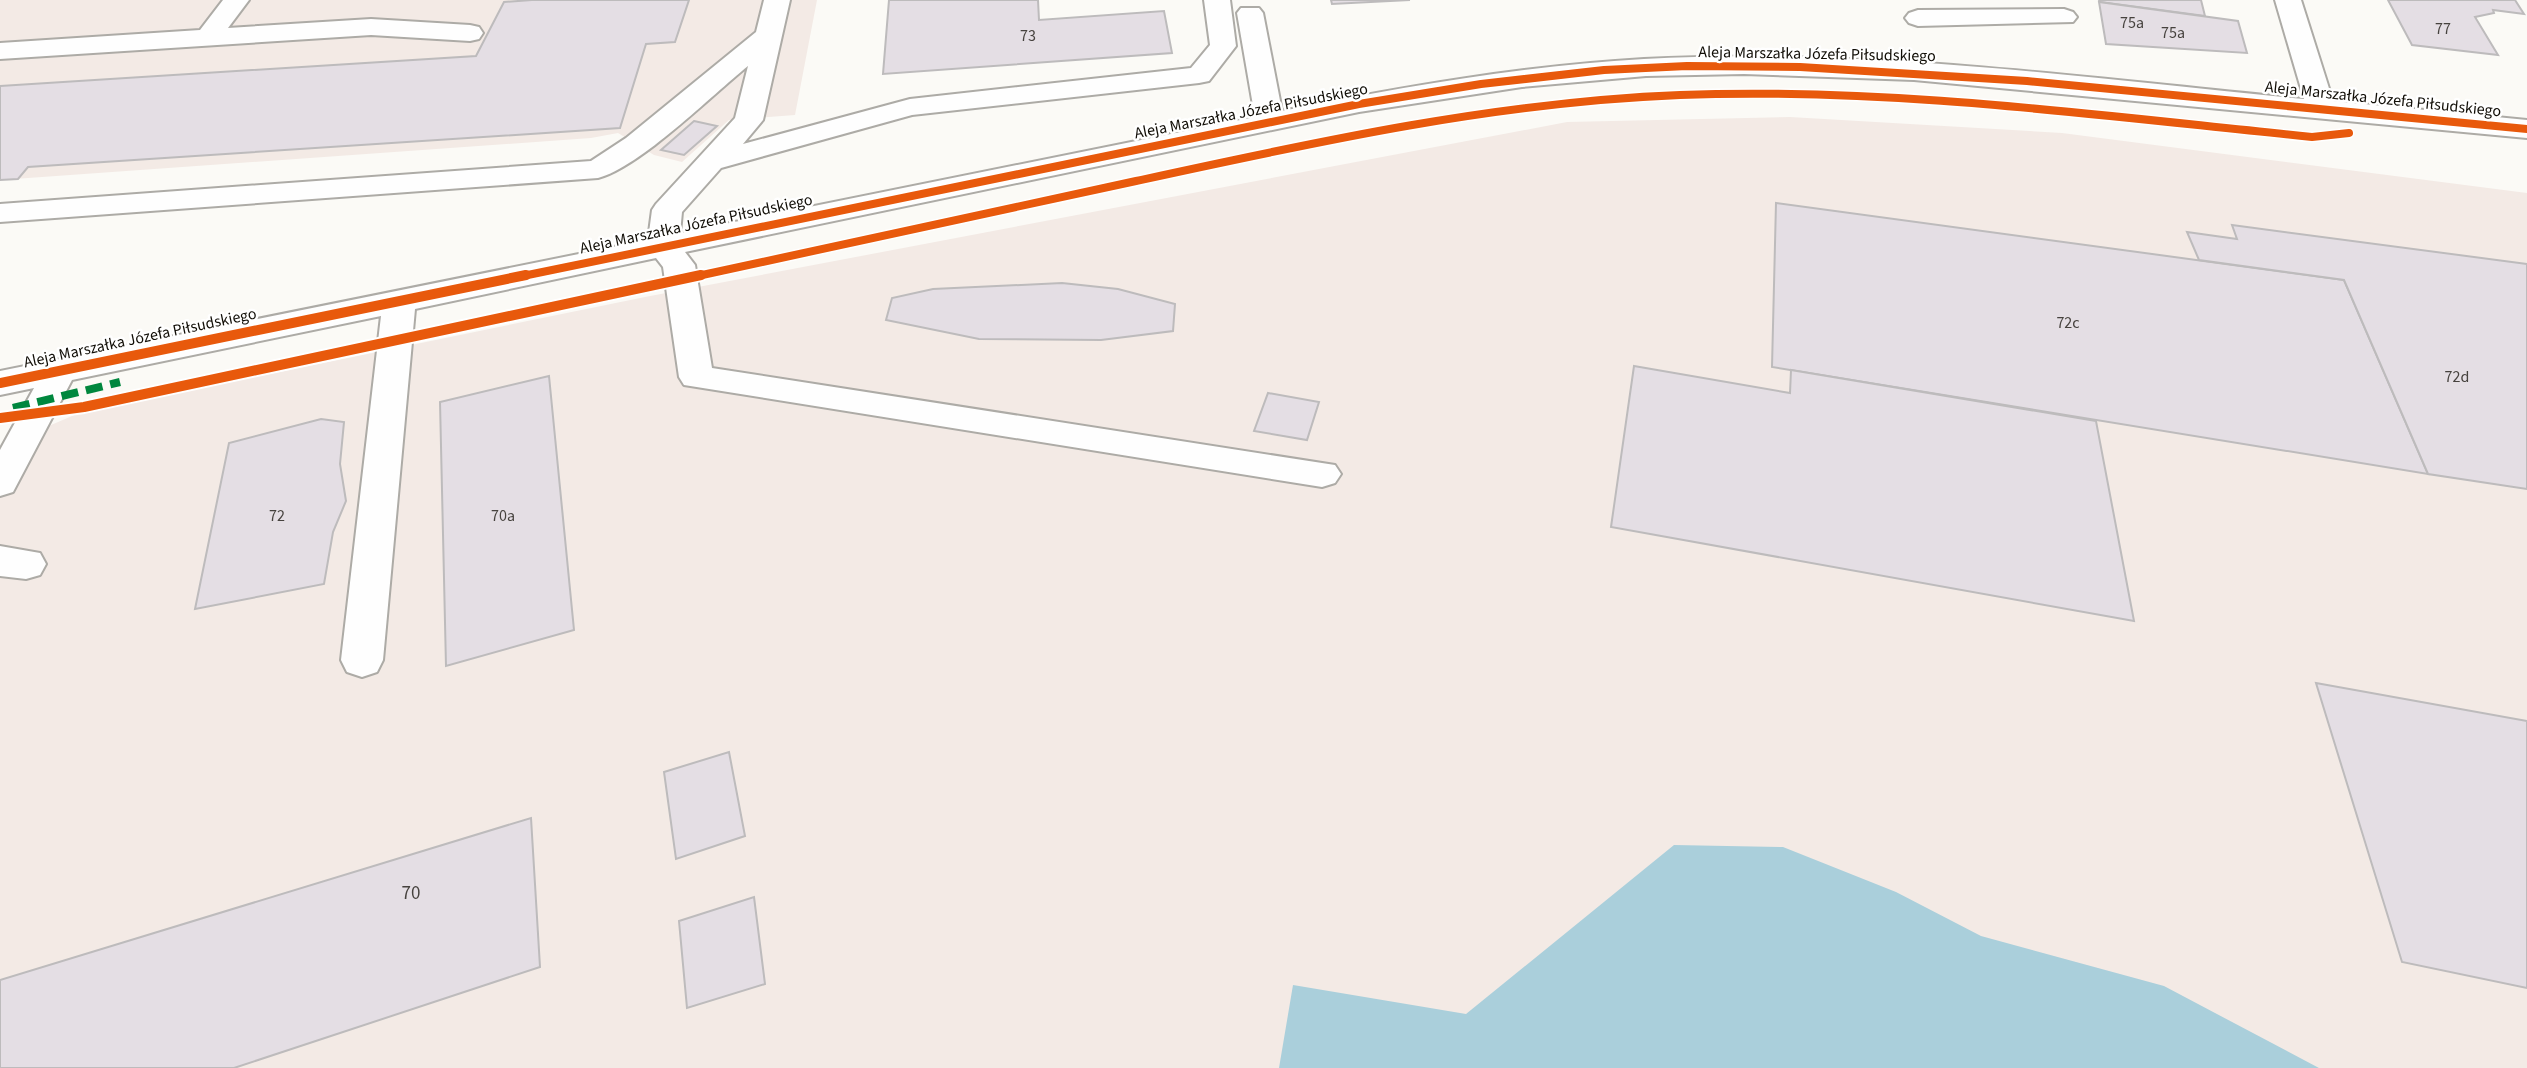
<svg xmlns="http://www.w3.org/2000/svg" width="2527" height="1068" viewBox="0 0 2527 1068" font-family="'Source Sans 3',sans-serif">
  <rect width="100%" height="100%" fill="#fbfaf6"/>
  <!-- industrial -->
  <g fill="#f3eae5">
    <path d="M0 0H817L795 115 729 120 682 162 654 155 618 133 591 138 0 180Z"/>
    <path d="M1790 117 2062 133 2527 193V1068H0V447L79 413 645 297 1567 122Z"/>
  </g>
  <!-- water -->
  <path fill="#aacfdb" d="M1674 845 1783 847 1896 892 1981 936 2164 986 2319 1068H1279L1293 985 1466 1014Z"/>
  <!-- building -->
  <g fill="#e4dee4" stroke="#bdbbbc" stroke-width="2">
    <path d="M532 0H689L675 42 646 44 620 128 28 167 18 179 0 180V86L476 56 504 2Z"/>
    <path d="M889 0H1038L1039 20 1164 11 1172 53 883 74Z"/>
    <path d="M1331 0H1410L1332 4Z"/>
    <path d="M2099 0H2201L2205 16 2100 2Z"/>
    <path d="M2388 0H2515L2524 14 2493 10 2494 13 2475 17 2498 55 2412 45Z"/>
    <path d="M2099 2 2238 21 2247 53 2106 44Z"/>
    <path d="M694 121 717 126 684 155 661 150Z"/>
    <path d="M1776 203 2344 280 2428 474 1772 367Z"/>
    <path d="M2232 225 2527 264V489L2428 474 2344 280 2199 260 2187 232 2237 239Z"/>
    <path d="M1062 283 1118 289 1175 304 1173 331 1101 340 979 339 886 320 892 298 933 289Z"/>
    <path d="M1634 366 1790 393 1791 370 2096 421 2134 621 1611 527Z"/>
    <path d="M549 376 574 630 446 666 440 402Z"/>
    <path d="M1268 393 1319 402 1307 440 1254 431Z"/>
    <path d="M321 419 344 422 340 464 346 501 333 532 324 584 195 609 229 443Z"/>
    <path d="M2316 683 2527 721V988L2402 962Z"/>
    <path d="M729 752 745 836 676 859 664 772Z"/>
    <path d="M531 818 540 967 234 1068H0V980Z"/>
    <path d="M754 897 765 984 687 1008 679 921Z"/>
  </g>
  <g fill="none" stroke-linecap="round" stroke-linejoin="round">
    <!-- minor casing -->
    <g stroke="#adaba6" stroke-width="4">
      <g id="minor">
        <path d="M223 0H249L228 28 371 19 470 25 479 27 483 33 479 39 470 41 371 35 0 59V43L200 30Z"/>
        <path d="M764 0H790L763 120 743 144 910 99 1191 68 1210 45 1204 0H1230L1236 46 1209 81 1199 83 912 115 721 168 682 212 680 233 1255 117 1237 13 1241 8H1259L1263 13 1282 111C1401 87 1522 66 1644 59 1863 47 2086 78 2304 99L2275 0H2301L2333 101 2527 120V138L1914 80 1744 74 1646 76 1522 87 1359 112 685 252 695 265 712 368 1335 465 1341 474 1335 483 1322 487 684 385 679 377 663 267 656 258 415 309 383 660 377 672 362 677 347 672 341 660 381 316 72 380 13 492 0 496V450L34 388 0 395V371L648 240 652 210 656 204 735 118 748 66C712 95 640 167 598 178L0 222V204L591 161 626 138 756 32Z"/>
        <path d="M2064 9 2073 12 2077 17 2073 22 1918 26 1909 23 1905 18 1909 13 1918 10Z"/>
        <path d="M0 546 40 553 46 564 40 575 26 579 0 576Z"/>
      </g>
    </g>
    <!-- minor -->
    <use href="#minor" fill="#fefefe" fill-rule="evenodd"/>
    <!-- quiet -->
    <path stroke="#00873e" stroke-width="8" stroke-dasharray="17 8" stroke-linecap="butt" d="M13 408 120 382"/>
    <!-- cycleway-far1 casing -->
    <g stroke="#fff" stroke-width="11">
      <g id="cycleway-far1">
        <path d="M518 277 1359 104 1481 84 1604 70 1687 66 1800 67 2027 81 2527 129"/>
        <path d="M693 277C841 245 989 214 1136 181 1315 142 1497 102 1680 95 1892 87 2102 116 2312 137L2349 133"/>
      </g>
    </g>
    <!-- cycleway casing -->
    <g stroke="#fff" stroke-width="14">
      <g id="cycleway">
        <path d="M0 383 526 275"/>
        <path d="M0 418 84 407 701 275"/>
      </g>
    </g>
    <!-- cycleway-far1 -->
    <use href="#cycleway-far1" stroke="#e8590c" stroke-width="8"/>
    <!-- cycleway -->
    <use href="#cycleway" stroke="#e8590c" stroke-width="10"/>
  </g>
  <g text-anchor="middle" dominant-baseline="central" stroke-width="5" stroke-linejoin="round" paint-order="stroke">
    <!-- number labels -->
    <g font-size="16" fill="#46423e">
      <text x="2132" y="23">75a</text>
      <text x="2443" y="29">77</text>
      <text x="2173" y="33">75a</text>
      <text x="1028" y="36">73</text>
      <text x="2068" y="323">72c</text>
      <text x="2457" y="377">72d</text>
      <text x="277" y="516">72</text>
      <text x="503" y="516">70a</text>
    </g>
    <!-- far-street labels -->
    <g font-size="16" fill="#110e07" stroke="#fff">
      <text transform="translate(1817 54) rotate(1)">Aleja Marszałka Józefa Piłsudskiego</text>
      <text transform="translate(2383 99) rotate(6)">Aleja Marszałka Józefa Piłsudskiego</text>
      <text transform="translate(1251 111) rotate(-11)">Aleja Marszałka Józefa Piłsudskiego</text>
      <text transform="translate(696 224) rotate(-12)">Aleja Marszałka Józefa Piłsudskiego</text>
      <text transform="translate(140 338) rotate(-12)">Aleja Marszałka Józefa Piłsudskiego</text>
    </g>
    <!-- near-number labels -->
    <g font-size="19" fill="#46423e">
      <text x="411" y="893">70</text>
    </g>
  </g>
</svg>
